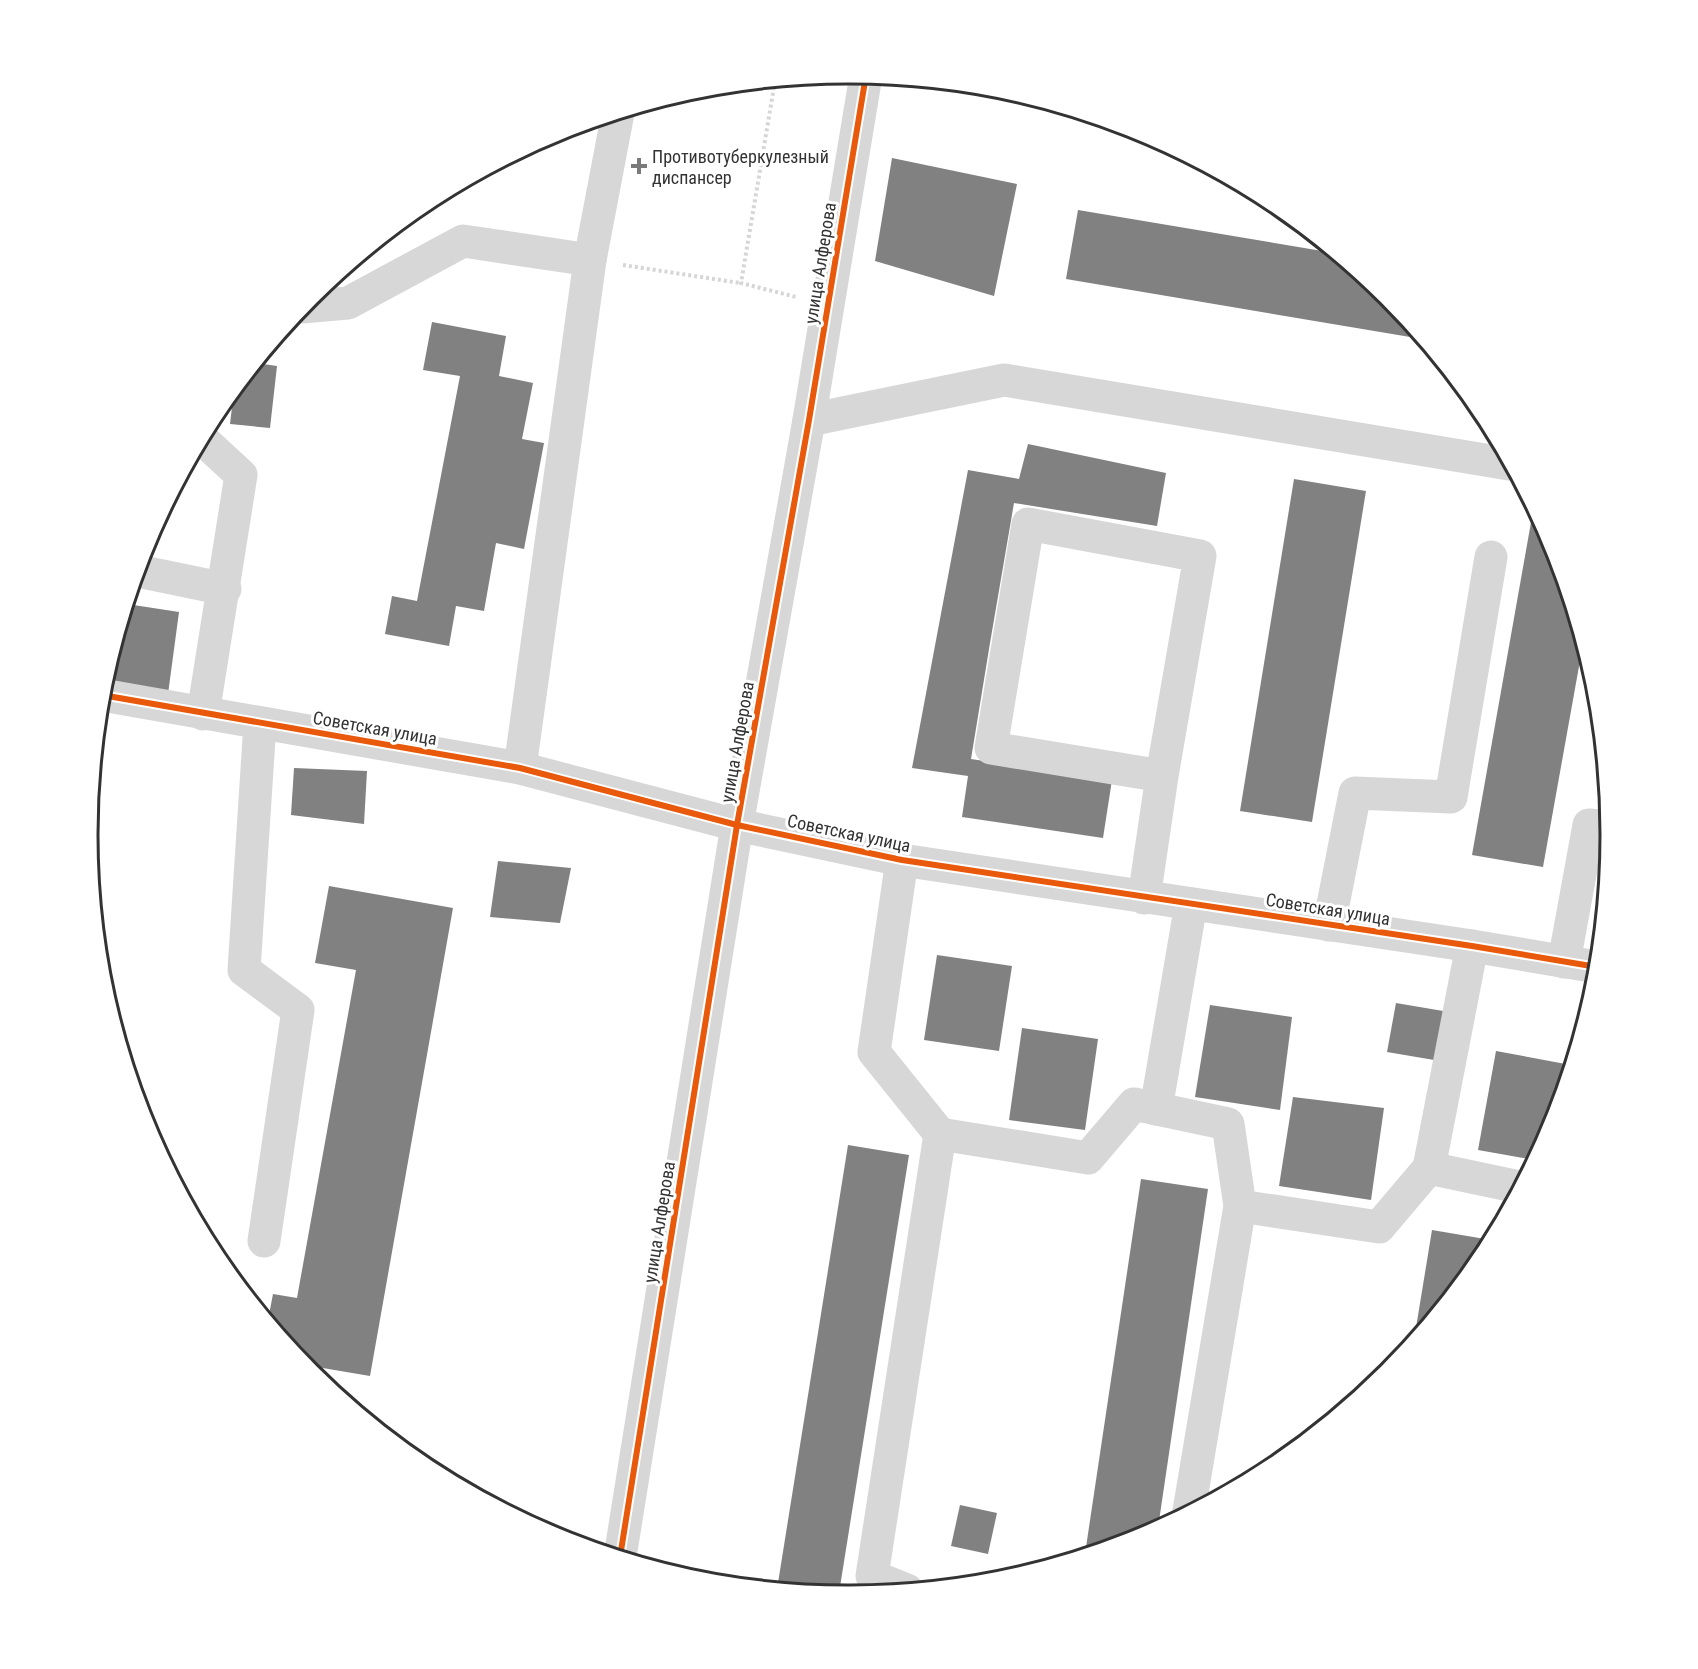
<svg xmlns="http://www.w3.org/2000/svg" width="1698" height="1669" viewBox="0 0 1698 1669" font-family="'Roboto Condensed',sans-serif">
  <rect width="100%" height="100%" fill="#fff"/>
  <!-- building -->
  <g fill="#818181">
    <path d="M892 158 1017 184 994 296 875 261Z"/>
    <path d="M1078 210 1334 253 1387 297 1422 339 1066 279Z"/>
    <path d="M432 322 506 336 499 376 533 383 522 439 544 443 524 549 496 543 484 611 456 606 449 646 385 634 392 596 417 601 460 376 423 370Z"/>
    <path d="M256 363 277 366 270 428 230 424 234 390Z"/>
    <path d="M1028 444 1166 473 1157 526 1014 503 990 643 971 759 1112 780 1103 838 962 817 968 776 912 768 968 470 1019 479Z"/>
    <path d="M1294 479 1366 491 1312 822 1240 811Z"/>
    <path d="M1533 511 1552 544 1583 644 1543 867 1472 855Z"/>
    <path d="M127 604 179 612 168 694 104 683Z"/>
    <path d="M294 768 367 771 364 824 291 815Z"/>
    <path d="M498 861 571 868 560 923 490 917Z"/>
    <path d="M329 886 453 908 370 1376 305 1365 268 1320 273 1294 297 1298 356 970 315 963Z"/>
    <path d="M937 955 1012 966 999 1051 924 1040Z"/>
    <path d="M1396 1003 1455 1013 1446 1062 1387 1052Z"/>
    <path d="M1210 1005 1292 1017 1280 1110 1195 1097Z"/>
    <path d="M1022 1028 1098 1039 1085 1130 1009 1120Z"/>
    <path d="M1496 1051 1571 1065 1552 1126 1534 1160 1478 1150Z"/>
    <path d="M1293 1097 1384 1108 1371 1200 1279 1186Z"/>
    <path d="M848 1145 909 1155 839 1593 778 1583Z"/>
    <path d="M1141 1179 1208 1189 1158 1528 1140 1538 1085 1554Z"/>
    <path d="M1432 1230 1491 1240 1482 1258 1414 1340Z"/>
    <path d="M960 1505 997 1513 988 1554 951 1546Z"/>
  </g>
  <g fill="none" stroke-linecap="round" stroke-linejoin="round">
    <!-- path -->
    <g stroke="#d6d6d6" stroke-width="4" stroke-dasharray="3 3" stroke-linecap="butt">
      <path d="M775 81 741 283 796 297"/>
      <path d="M623 265 740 283"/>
    </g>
    <!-- minor -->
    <g stroke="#d7d7d7" stroke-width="33">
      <path d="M302 307 348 303 463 241 590 260"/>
      <path d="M809 420 1004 380 1509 464"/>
      <path d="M202 439 241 475 203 714"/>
      <path d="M138 571 225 589"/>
      <path d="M102 695 520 768 737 825 902 860 1472 946 1597 967"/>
      <path d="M260 723 244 970 298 1010 264 1241"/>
      <path d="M520 768 590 260 618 113"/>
      <path d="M902 860 874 1052 940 1134 1088 1158 1134 1104 1228 1124 1240 1206 1379 1227 1429 1168 1519 1187"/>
      <path d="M1144 898 1162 776 1200 556 1028 524 991 748 1162 776"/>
      <path d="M1329 925 1355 793 1451 797 1491 557"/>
      <path d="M1564 962 1589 825 1609 827"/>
      <path d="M1156 1109 1191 904"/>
      <path d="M1429 1168 1472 946"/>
      <path d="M1189 1511 1240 1206"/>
      <path d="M620 1557 737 825 809 420 866 75"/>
      <path d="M907 1590 872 1576 940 1134"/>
    </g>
    <!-- cycleway casing -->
    <g stroke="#fff" stroke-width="10">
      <g id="cycleway">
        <path d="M102 695 520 768 737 825 902 860 1472 946 1597 967"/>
        <path d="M620 1557 737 825 809 420 866 75"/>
      </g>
    </g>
    <!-- cycleway -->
    <use href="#cycleway" stroke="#e8590c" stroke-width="6"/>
  </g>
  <!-- markers -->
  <path fill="#7a7a7a" stroke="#fff" stroke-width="2" d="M636 157h6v6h6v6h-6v6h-6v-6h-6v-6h6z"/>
  <g text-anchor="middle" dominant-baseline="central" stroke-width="6" stroke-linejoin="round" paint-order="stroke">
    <!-- poi labels -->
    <g font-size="18" fill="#333" stroke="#fff" text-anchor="start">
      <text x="652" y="156">Противотуберкулезный<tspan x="652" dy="21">диспансер</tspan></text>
    </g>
    <!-- street labels -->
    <g font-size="18" fill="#333" stroke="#fff">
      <text transform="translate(820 263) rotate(-81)">улица Алферова</text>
      <text transform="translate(375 728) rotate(10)">Советская улица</text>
      <text transform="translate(737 742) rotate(-80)">улица Алферова</text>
      <text transform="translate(849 833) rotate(12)">Советская улица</text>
      <text transform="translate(1328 909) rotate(9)">Советская улица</text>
      <text transform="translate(659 1222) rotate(-81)">улица Алферова</text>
    </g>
  </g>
  <!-- crop -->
  <path d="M0 0H1698V1669H0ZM848 84H850A750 750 0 0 1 1600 834V835A750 750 0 0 1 850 1585H848A750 750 0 0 1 98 835V834A750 750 0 0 1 848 84Z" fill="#fff" fill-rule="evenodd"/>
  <path fill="none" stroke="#333" stroke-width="3" d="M848 84H850A750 750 0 0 1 1600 834V835A750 750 0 0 1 850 1585H848A750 750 0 0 1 98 835V834A750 750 0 0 1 848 84Z"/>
</svg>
